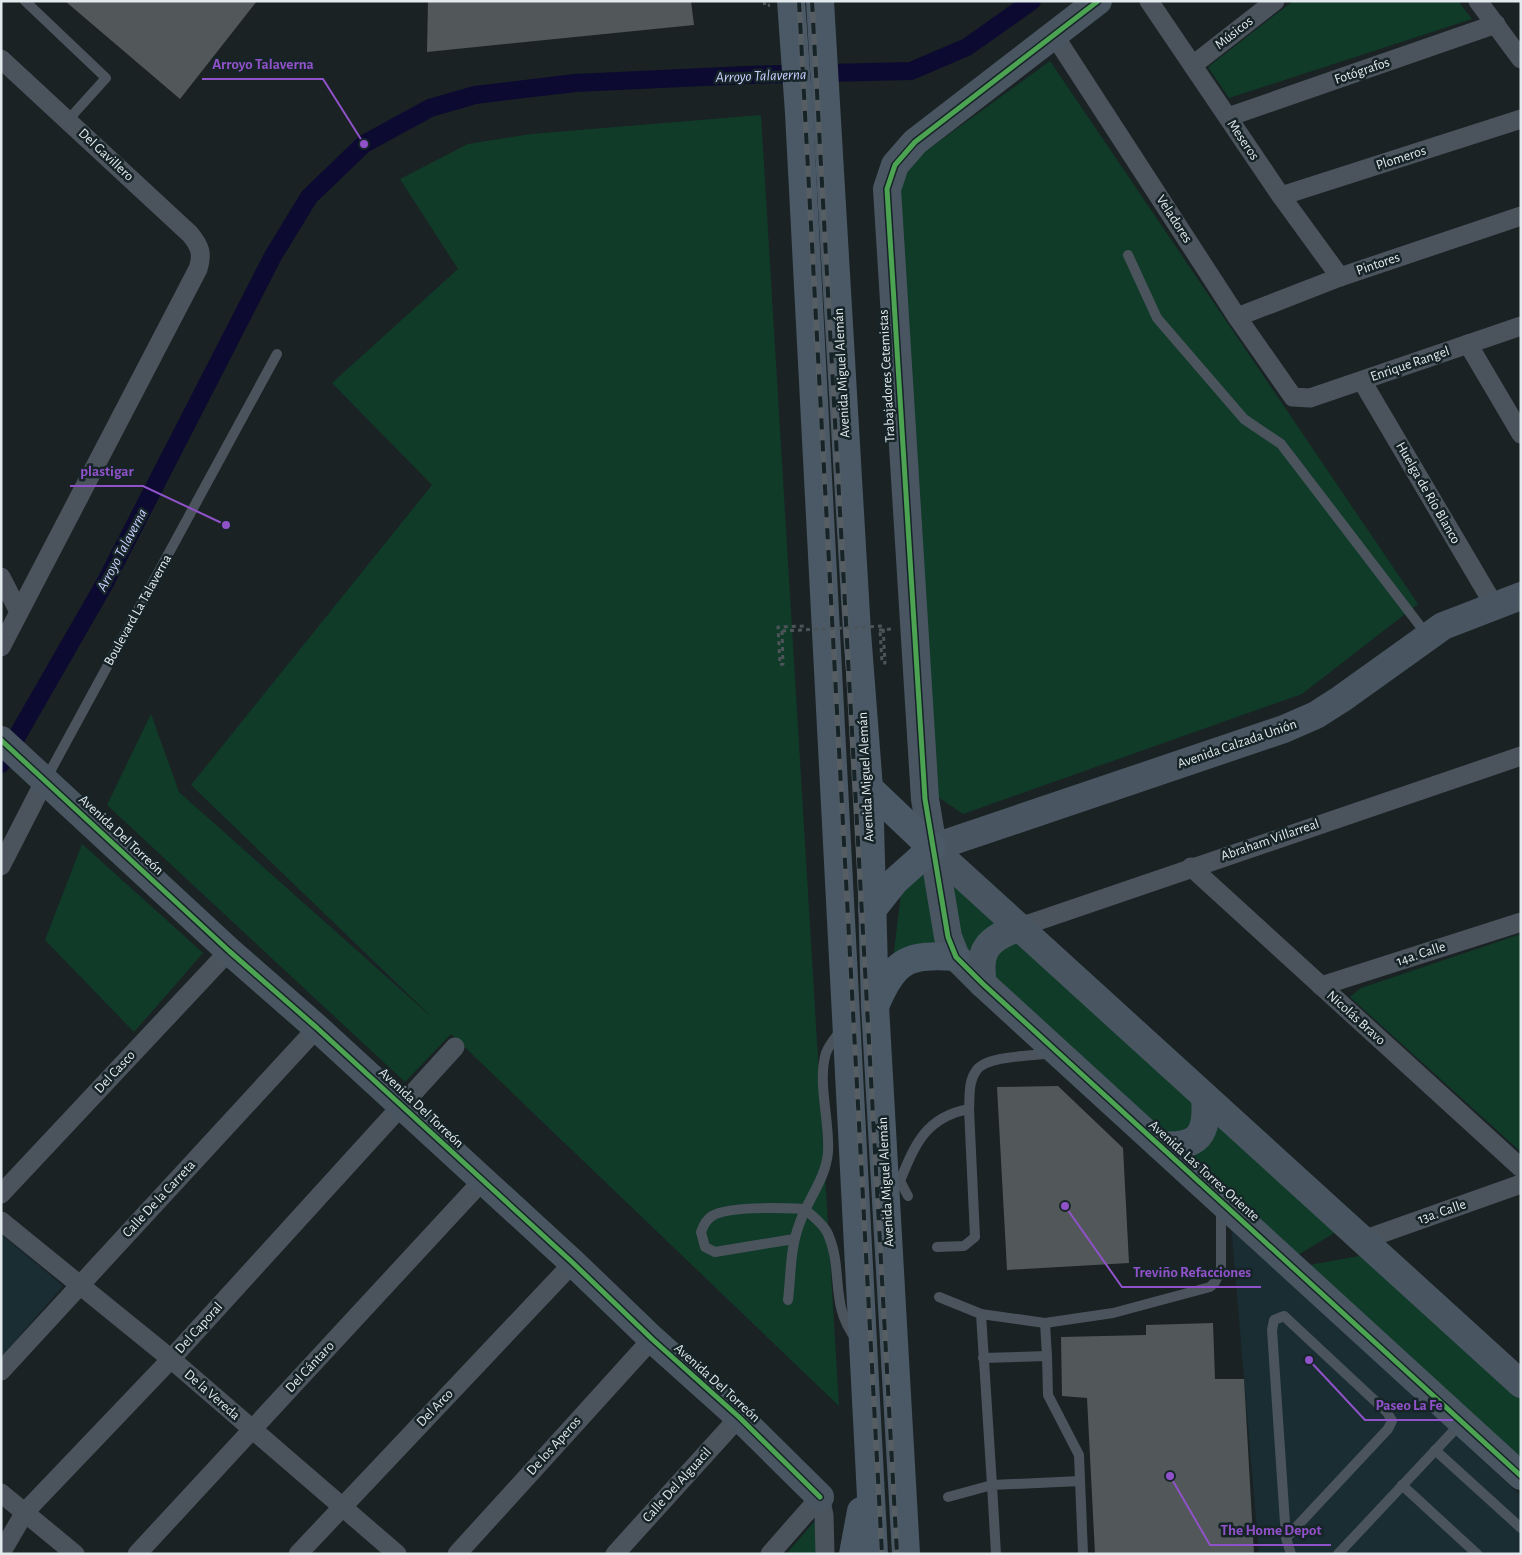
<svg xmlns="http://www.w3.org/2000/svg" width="1522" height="1555" viewBox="0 0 1522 1555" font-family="'Alegreya Sans',sans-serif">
  <rect width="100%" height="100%" fill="#1a2224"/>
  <!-- built -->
  <g fill="#192d33">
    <path d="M1231 1225 1521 1496V1554H1259Z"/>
    <path d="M1 1234 63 1286 1 1357Z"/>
  </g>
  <!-- green -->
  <g fill="#103b29">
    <path d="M1293 1H1458L1472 19 1229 98 1208 67Z"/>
    <path d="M1050 61 1418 604 1302 694 963 814 935 795 897 172Z"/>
    <path d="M761 115 839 1406 451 1034 405 1082 107 805 151 714 179 792 436 1021 191 785 432 485 332 383 458 269 400 179 468 144 531 134Z"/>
    <path d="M82 844 203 953 134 1032 45 940Z"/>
    <path d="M929 861 938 943C920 941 908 949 893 959L901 894Z"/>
    <path d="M951 876 1001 923 970 962 959 951Z"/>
    <path d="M1521 934V1152L1350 997 1361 988Z"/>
    <path d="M1020 939 1199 1102 1200 1117 1172 1140 986 969 991 951Z"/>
    <path d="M1220 1122 1339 1230 1295 1257 1186 1158Z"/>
    <path d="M1365 1255 1521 1397V1464L1304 1266Z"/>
    <path d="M815 1521 817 1554H786Z"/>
  </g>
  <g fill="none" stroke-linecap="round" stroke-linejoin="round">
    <!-- canal -->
    <path stroke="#0c0a30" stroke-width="18" d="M1 764 105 583 273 256 309 197 364 144 430 108 475 95 575 83 746 75 911 71 967 47 1032 1"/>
  </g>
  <!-- building -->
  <g fill="#525859">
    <path d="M65 1H257L180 99Z"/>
    <path d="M428 1H691L694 25 427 52Z"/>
    <path d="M1058 1086 1123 1148 1129 1263 1007 1270 997 1087Z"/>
    <path d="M1213 1323 1215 1379H1244L1254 1554H1095L1087 1398 1062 1396 1061 1337 1146 1335V1325Z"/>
  </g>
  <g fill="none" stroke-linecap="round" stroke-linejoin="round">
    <!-- path -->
    <g stroke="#4c545a" stroke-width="3" stroke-dasharray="4 4" stroke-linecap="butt">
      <path d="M764 1 765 6 770 5"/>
      <path d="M879 630 892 629"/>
      <path d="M782 631 783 664 780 665 778 627 805 626"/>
    </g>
    <!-- lane -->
    <g stroke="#4b545d" stroke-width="10">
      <path d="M25 1 106 78 68 120"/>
      <path d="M1128 255 1157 318 1244 419 1281 444 1427 635"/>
      <path d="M46 779 277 354"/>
      <path d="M969 1109C970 1097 968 1082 976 1071 986 1055 1035 1056 1054 1053"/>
      <path d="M895 1181H900L908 1196"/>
      <path d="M900 1181C915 1144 926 1117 969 1109L975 1237 964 1246 937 1247"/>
      <path d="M794 1239 715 1252 705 1247 701 1232C703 1226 706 1220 712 1216 728 1206 784 1208 805 1209 812 1216 824 1224 828 1234 844 1270 829 1307 857 1340"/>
      <path d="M939 1297 981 1314 992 1485 948 1497"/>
      <path d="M788 1300C791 1275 790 1249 799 1225 807 1200 826 1179 828 1152 830 1121 817 1082 826 1053 828 1046 836 1037 840 1031"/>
      <path d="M981 1314 1045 1323 1047 1356"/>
      <path d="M1045 1323 1113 1313 1210 1287 1215 1282 1221 1270V1208"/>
      <path d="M983 1358 1047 1356 1048 1395 1079 1455 1083 1554"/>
      <path d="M1435 1450 1521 1528"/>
      <path d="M1402 1485 1477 1554"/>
      <path d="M1286 1538 1388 1429 1392 1421 1387 1412 1284 1316 1274 1320 1272 1330 1286 1538 1291 1554"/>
      <path d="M996 1554 992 1485 1080 1481"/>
      <path d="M1338 1554 1461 1423"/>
    </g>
    <!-- street -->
    <g stroke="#4b545d" stroke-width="19">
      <path d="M1149 1 1281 196 1340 277"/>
      <path d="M1478 1 1521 59"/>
      <path d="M1054 35 1237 317 1293 397 1310 398 1521 326"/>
      <path d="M1 59 190 234C200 246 203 254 198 269L1 647"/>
      <path d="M1193 65 1275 1"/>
      <path d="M1228 117 1496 24"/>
      <path d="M1281 196 1521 119"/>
      <path d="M1237 317 1340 277 1521 216"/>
      <path d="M1468 344 1521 434"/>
      <path d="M1362 381 1494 605"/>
      <path d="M1 577 19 612"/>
      <path d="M1 866 45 780"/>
      <path d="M1191 867 1521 1168"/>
      <path d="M1020 927 1521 756"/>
      <path d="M1321 986 1521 922"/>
      <path d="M1 1194 229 951"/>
      <path d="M1 1221 171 1359 397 1554"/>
      <path d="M1363 1240 1521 1184"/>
      <path d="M1 1371 317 1028"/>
      <path d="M1 1493 75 1554"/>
      <path d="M820 1497 824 1515 825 1554"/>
      <path d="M1 1553 25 1512 171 1359 455 1047"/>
      <path d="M137 1554 483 1180"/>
      <path d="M298 1554 573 1263"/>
      <path d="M457 1554 652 1339"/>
      <path d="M615 1554 739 1417"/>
      <path d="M770 1554 820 1497"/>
    </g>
    <!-- secondary -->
    <g stroke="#495661" stroke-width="28">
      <path d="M1098 1 915 142 895 165 887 189 925 799 948 937 956 957 983 984 1521 1476"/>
      <path d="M1 740 229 951 317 1028 573 1263 652 1339 739 1417 820 1497"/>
      <path d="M932 848 1521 1384"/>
      <path d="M932 848 1284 729 1316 715 1341 699 1443 626 1521 596"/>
      <path d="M983 984C977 949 988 939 1020 927"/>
      <path d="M1159 1145C1199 1148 1208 1135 1205 1097"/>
    </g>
    <!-- highway -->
    <g stroke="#4a5965" stroke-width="28">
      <path d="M791 1 799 113 874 1554"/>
      <path d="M820 1 857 632 869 788 875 1006 906 1554"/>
      <path d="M869 788 932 848 895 881 872 910"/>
      <path d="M876 1004C895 959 908 954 956 957"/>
      <path d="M853 1554 861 1511"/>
    </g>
    <!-- rail casing -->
    <g stroke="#565e64" stroke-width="5.5">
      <g id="rail">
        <path d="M799 1 882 1554"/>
        <path d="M812 1 897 1554"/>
      </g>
    </g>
    <!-- rail -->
    <use href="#rail" stroke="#162428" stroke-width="4" stroke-dasharray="11" stroke-linecap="butt"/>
    <!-- path-bridge -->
    <path stroke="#4c545a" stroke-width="3" stroke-dasharray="4 4" stroke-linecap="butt" d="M782 631 883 626 885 663H882L880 630"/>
    <!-- cycleway casing -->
    <g stroke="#162428" stroke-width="8">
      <g id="cycleway">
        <path d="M1098 1 915 142 895 165 887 189 925 799 948 937 956 957 983 984 1521 1476"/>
        <path d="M1 740 229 951 317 1028 573 1263 652 1339 739 1417 820 1497"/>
      </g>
    </g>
    <!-- cycleway -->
    <use href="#cycleway" stroke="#4ca352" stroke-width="5"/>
  </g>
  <g text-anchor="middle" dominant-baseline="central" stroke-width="5" stroke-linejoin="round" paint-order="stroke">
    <!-- street labels -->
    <g font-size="14" fill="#e2eaed" stroke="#162428">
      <text transform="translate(1234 33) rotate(-38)">Músicos</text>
      <text transform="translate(1362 71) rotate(-19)">Fotógrafos</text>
      <text transform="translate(1243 140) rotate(56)">Meseros</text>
      <text transform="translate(106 155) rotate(43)">Del Gavillero</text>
      <text transform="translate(1401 158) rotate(-18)">Plomeros</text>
      <text transform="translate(1174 219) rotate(57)">Veladores</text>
      <text transform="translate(1378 264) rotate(-19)">Pintores</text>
      <text transform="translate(1410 364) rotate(-19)">Enrique Rangel</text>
      <text transform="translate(842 373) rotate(-93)">Avenida Miguel Alemán</text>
      <text transform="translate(887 376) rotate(-93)">Trabajadores Cetemistas</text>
      <text transform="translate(1428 493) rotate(60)">Huelga de Río Blanco</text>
      <text transform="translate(138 610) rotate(-61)">Boulevard La Talaverna</text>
      <text transform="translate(1237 744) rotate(-19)">Avenida Calzada Unión</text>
      <text transform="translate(866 777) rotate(-93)">Avenida Miguel Alemán</text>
      <text transform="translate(121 835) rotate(43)">Avenida Del Torreón</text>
      <text transform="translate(1270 840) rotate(-19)">Abraham Villarreal</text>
      <text transform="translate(1421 954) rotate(-18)">14a. Calle</text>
      <text transform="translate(1356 1018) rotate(42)">Nicolás Bravo</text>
      <text transform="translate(115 1072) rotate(-47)">Del Casco</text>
      <text transform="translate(421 1108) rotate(43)">Avenida Del Torreón</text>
      <text transform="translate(1204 1171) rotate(42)">Avenida Las Torres Oriente</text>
      <text transform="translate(886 1182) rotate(-93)">Avenida Miguel Alemán</text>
      <text transform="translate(159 1199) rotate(-47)">Calle De la Carreta</text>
      <text transform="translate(1442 1212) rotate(-19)">13a. Calle</text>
      <text transform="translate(199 1328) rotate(-48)">Del Caporal</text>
      <text transform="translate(310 1367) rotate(-47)">Del Cántaro</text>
      <text transform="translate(717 1383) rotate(42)">Avenida Del Torreón</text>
      <text transform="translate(212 1395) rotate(41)">De la Vereda</text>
      <text transform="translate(435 1408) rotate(-46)">Del Arco</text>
      <text transform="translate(554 1446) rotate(-48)">De los Aperos</text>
      <text transform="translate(677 1485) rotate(-48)">Calle Del Alguacil</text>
    </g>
    <!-- water labels -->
    <g font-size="15" font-style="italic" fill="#c9d0fe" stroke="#162428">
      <text transform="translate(761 76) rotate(-2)">Arroyo Talaverna</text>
      <text transform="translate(122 550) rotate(-62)">Arroyo Talaverna</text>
    </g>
  </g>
  <!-- callouts -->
  <path fill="none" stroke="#9052c8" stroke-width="2" d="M364 144L323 79H202M226 525L143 486H70M1065 1206L1122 1287H1261M1309 1360L1365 1420H1453M1170 1476L1210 1545H1331"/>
  <g fill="#9052c8" stroke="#162428" stroke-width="2">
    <circle cx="364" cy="144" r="5"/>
    <circle cx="226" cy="525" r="5"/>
    <circle cx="1065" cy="1206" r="5"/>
    <circle cx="1309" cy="1360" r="5"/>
    <circle cx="1170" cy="1476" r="5"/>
  </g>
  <g font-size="15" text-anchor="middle" font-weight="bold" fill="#9052c8" stroke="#162428" stroke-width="5" stroke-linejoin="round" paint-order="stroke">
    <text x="263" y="69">Arroyo Talaverna</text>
    <text x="107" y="476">plastigar</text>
    <text x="1192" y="1277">Treviño Refacciones</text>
    <text x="1409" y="1410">Paseo La Fe</text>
    <text x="1271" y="1535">The Home Depot</text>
  </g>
  <!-- border -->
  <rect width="1522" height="1555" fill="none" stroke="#e2eaed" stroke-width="5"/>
</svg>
